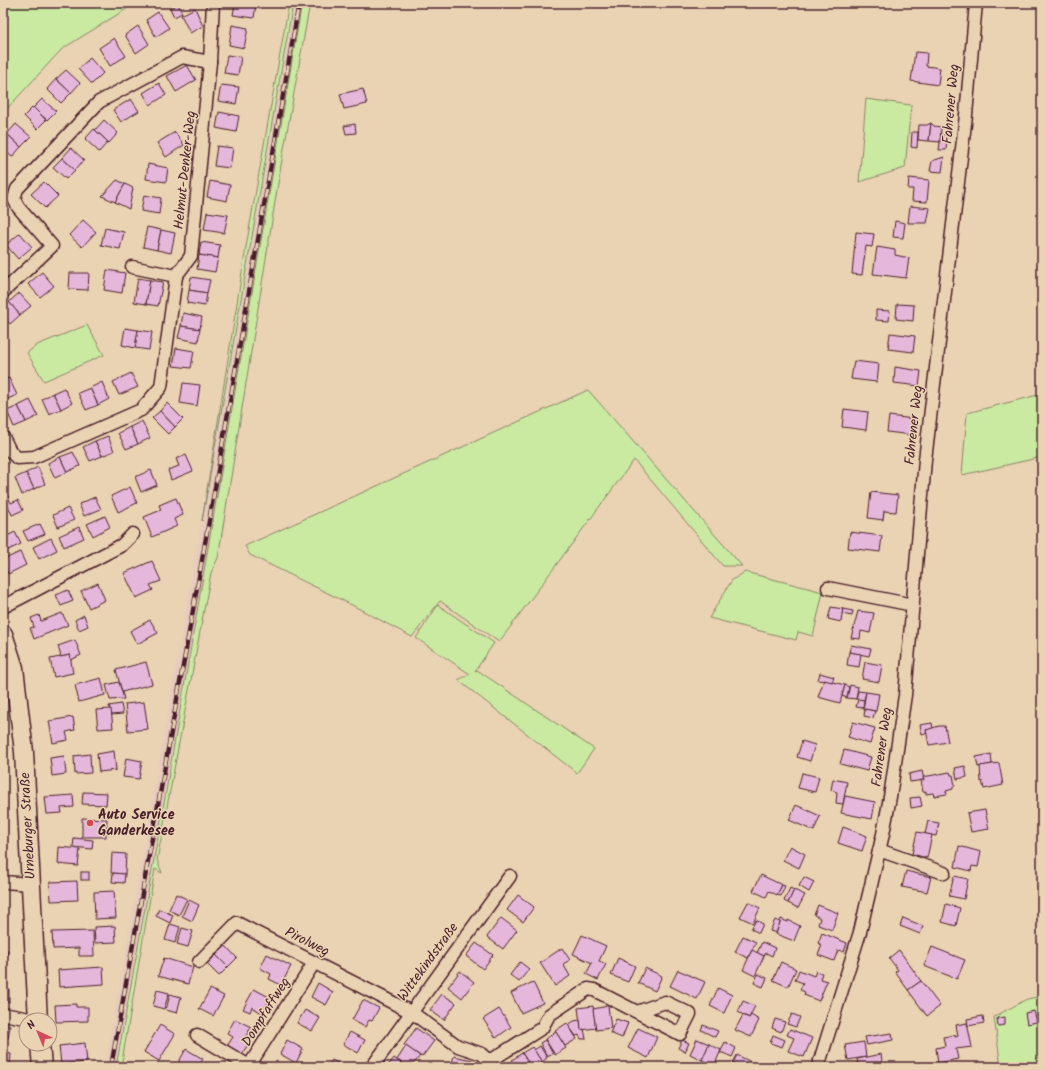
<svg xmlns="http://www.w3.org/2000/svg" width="1045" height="1070" viewBox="0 0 1045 1070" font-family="Kalam,sans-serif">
  <rect width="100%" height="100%" fill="#ead3b3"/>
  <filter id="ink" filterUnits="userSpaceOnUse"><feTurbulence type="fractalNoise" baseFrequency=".025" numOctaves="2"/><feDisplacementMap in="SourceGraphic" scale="8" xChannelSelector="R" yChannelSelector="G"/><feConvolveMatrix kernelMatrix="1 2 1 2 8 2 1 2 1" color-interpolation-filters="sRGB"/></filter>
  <g filter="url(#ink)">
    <!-- built -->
    <path fill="#e8cbbf" d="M293 3H302L160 826 116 1067H105Z"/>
    <!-- green -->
    <g fill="#caeaa2" stroke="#8a8466">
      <path d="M3 3H136L62 49 3 113Z"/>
      <path d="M289 3H293L202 521 246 247Z"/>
      <path d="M302 3H310L280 171 218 558 211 573 157 860 162 873 155 869 121 1067H116L160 826Z"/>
      <path d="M866 99 911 105 905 168 859 182Z"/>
      <path d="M87 325 104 355 44 381 27 353 37 345Z"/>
      <path d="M588 390 742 566H723L634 460 499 642 440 601 412 637 352 605 250 555 245 546Z"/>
      <path d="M1042 394V457L962 475 967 413Z"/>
      <path d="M745 572 823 592 813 636 798 632 796 640 709 618 732 580Z"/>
      <path d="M438 605 494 643 475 671 477 670 594 749 577 773 458 680 470 674 416 638Z"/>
      <path d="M1042 996V1067H1001L994 1017 1027 999Z"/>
    </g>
    <!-- building -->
    <g fill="#e5b7da" stroke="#4a1f2b">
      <path d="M235 3H256L254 18 233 15Z"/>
      <path d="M178 4 182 13 174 17 170 8Z"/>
      <path d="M195 8 203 26 190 33 181 15Z"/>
      <path d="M158 12 169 28 156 37 146 20Z"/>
      <path d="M232 25 248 28 244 48 229 45Z"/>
      <path d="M138 26 149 44 136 53 125 35Z"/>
      <path d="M114 38 126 56 110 66 99 48Z"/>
      <path d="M915 52 927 53 926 66 940 68 938 85 911 81Z"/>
      <path d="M227 55 241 57 238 75 224 73Z"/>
      <path d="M90 58 103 73 92 84 78 69Z"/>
      <path d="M187 65 196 80 176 92 167 76Z"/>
      <path d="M66 70 80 83 71 93 56 79Z"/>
      <path d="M56 79 71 93 61 103 47 89Z"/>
      <path d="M159 83 166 95 150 105 143 93Z"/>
      <path d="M221 85 239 87 236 104 218 101Z"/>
      <path d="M363 89 367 104 344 109 340 94Z"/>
      <path d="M42 99 56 111 47 120 33 108Z"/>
      <path d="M131 99 139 111 121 122 113 110Z"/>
      <path d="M33 107 46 120 37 129 24 116Z"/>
      <path d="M219 112 239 116 236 132 216 128Z"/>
      <path d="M104 120 118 133 109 143 95 130Z"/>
      <path d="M931 123 929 141 918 140 919 125H927Z"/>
      <path d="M931 123 934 126 941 127 940 142 929 141Z"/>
      <path d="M16 124 31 137 21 147 7 134Z"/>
      <path d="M355 124 356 133 346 134 344 126Z"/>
      <path d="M94 129 108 142 99 152 85 139Z"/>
      <path d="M175 132 184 145 166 157 157 143Z"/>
      <path d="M912 132H918L917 148 911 147Z"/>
      <path d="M7 134 21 147 12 157 3 149V138Z"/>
      <path d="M941 135H947L946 150H939Z"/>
      <path d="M217 146 233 148 230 168 214 166Z"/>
      <path d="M71 148 84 160 75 170 62 158Z"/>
      <path d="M944 157 942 172 930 171 932 161Z"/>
      <path d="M62 158 75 170 66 179 53 167Z"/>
      <path d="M148 164 168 168 166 182 146 179Z"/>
      <path d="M909 178 929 180 927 202 912 201 913 189H908Z"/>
      <path d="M117 180 125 184 115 202 102 196Z"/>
      <path d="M210 181 230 185 227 201 207 197Z"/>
      <path d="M44 182 58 196 45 208 31 194Z"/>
      <path d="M125 184 133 188 129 209 115 202Z"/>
      <path d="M144 195 161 198 159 214 141 211Z"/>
      <path d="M910 206 930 208 927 223H908Z"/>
      <path d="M207 212 228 215 224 233 204 230Z"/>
      <path d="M83 220 96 232 82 247 69 235Z"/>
      <path d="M895 221 905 223 903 238 893 237Z"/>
      <path d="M147 227 161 230 157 250 143 247Z"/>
      <path d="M105 228 124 232 120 249 101 245Z"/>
      <path d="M161 230 175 233 171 253 157 250Z"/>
      <path d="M856 232 874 234 872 247 866 246 862 275 852 274Z"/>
      <path d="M20 233 32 247 18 259 6 245Z"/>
      <path d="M201 242 220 245 218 258 199 255Z"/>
      <path d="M877 247 895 250V255L909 258 906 278 873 274Z"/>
      <path d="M199 255 218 258 215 272 197 269Z"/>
      <path d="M107 270 125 273 122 293 104 290Z"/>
      <path d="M42 272 54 286 40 297 28 284Z"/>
      <path d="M70 273H89L88 290 69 289Z"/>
      <path d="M191 277 210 280 207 293 189 290Z"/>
      <path d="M138 278 150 280 146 304 134 302Z"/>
      <path d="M150 280 163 282 158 306 146 304Z"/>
      <path d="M189 290 207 293 205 306 187 303Z"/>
      <path d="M19 293 31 306 20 315 9 302Z"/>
      <path d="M9 302 20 315 10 324 3 316V306Z"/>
      <path d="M897 304 914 305 913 321 896 319Z"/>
      <path d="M876 310 890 311 889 321 876 320Z"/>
      <path d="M183 313 202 317 200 329 181 326Z"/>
      <path d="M181 326 200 329 198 342 178 338Z"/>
      <path d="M125 328 138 330 135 348 122 345Z"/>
      <path d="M138 330 152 332 149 350 135 348Z"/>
      <path d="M890 333 915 336 913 352 888 349Z"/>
      <path d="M176 348 194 351 191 368 173 366Z"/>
      <path d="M854 361 879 364 877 382 851 379Z"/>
      <path d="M895 367 921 371 919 386 894 383Z"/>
      <path d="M131 373 138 387 119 395 113 382Z"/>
      <path d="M9 378 17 395 3 401V380Z"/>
      <path d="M102 382 109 399 98 405 90 388Z"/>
      <path d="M183 383 200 385 197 406 180 403Z"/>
      <path d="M64 388 72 403 61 409 53 393Z"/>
      <path d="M90 388 98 405 86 410 78 393Z"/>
      <path d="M53 393 61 409 49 414 42 399Z"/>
      <path d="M30 400 38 416 26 422 18 406Z"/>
      <path d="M167 403 183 419 175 427 160 411Z"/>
      <path d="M18 406 26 422 14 427 7 411Z"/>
      <path d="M844 409 868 412 866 430 842 427Z"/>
      <path d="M160 411 175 427 168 434 152 418Z"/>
      <path d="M889 416 914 419 912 435 887 432Z"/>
      <path d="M142 421 150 438 138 444 130 427Z"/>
      <path d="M130 427 138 444 126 449 118 433Z"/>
      <path d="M108 436 114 451 102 456 95 441Z"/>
      <path d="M95 441 102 456 90 461 83 447Z"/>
      <path d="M73 452 80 466 67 472 60 457Z"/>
      <path d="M186 455 193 471 171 480 168 470 179 466 176 459Z"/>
      <path d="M60 457 67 472 55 478 48 463Z"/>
      <path d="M38 467 45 484 34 489 26 473Z"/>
      <path d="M151 470 157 485 141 492 135 477Z"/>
      <path d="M26 473 34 489 22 495 15 478Z"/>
      <path d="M3 485 11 503 18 500 23 510 12 515 8 506 3 508Z"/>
      <path d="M130 487 137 503 118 512 111 496Z"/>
      <path d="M871 492 898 495 896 512 884 511 883 520 868 518Z"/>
      <path d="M95 497 101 509 84 516 79 504Z"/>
      <path d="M176 498 183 515 174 519 177 526 152 537 144 517 161 510 159 505Z"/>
      <path d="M68 508 74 520 58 527 53 515Z"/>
      <path d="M105 516 110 527 93 536 87 524Z"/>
      <path d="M40 524 45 534 28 541 23 531Z"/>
      <path d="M79 527 84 538 64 547 59 536Z"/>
      <path d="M15 532 21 544 4 552 3 538Z"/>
      <path d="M850 532 882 536 880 552 848 548Z"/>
      <path d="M51 538 57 550 39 559 33 547Z"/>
      <path d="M20 552 26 565 8 574 3 560Z"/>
      <path d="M152 561 161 581 150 585 153 590 136 598 124 573Z"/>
      <path d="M98 583 105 600 89 608 81 591Z"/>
      <path d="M68 590 73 601 61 606 56 595Z"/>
      <path d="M831 607 843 609 841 622 828 619Z"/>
      <path d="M843 609 853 611 852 616 842 614Z"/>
      <path d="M858 611 874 613 870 633 861 631 860 639 851 638Z"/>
      <path d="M62 613 68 625 34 639 30 628 34 627 31 618 39 615 41 621Z"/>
      <path d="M84 615 88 626 79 630 75 620Z"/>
      <path d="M150 620 158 633 137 644 130 631Z"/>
      <path d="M75 640 81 655 71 660 70 655 61 657 58 646Z"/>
      <path d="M851 645 871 649 869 656 849 652Z"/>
      <path d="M849 652 861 654 859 667 847 665Z"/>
      <path d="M70 655 73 673 54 677 50 659Z"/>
      <path d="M146 662 152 684 122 692 116 670Z"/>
      <path d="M865 662 882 665 879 682 862 679Z"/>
      <path d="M820 673 834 677 832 682 818 680Z"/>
      <path d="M101 678 105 695 79 702 75 685Z"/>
      <path d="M824 680 845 685 840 703 818 697Z"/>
      <path d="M119 682 124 699 110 700 106 685Z"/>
      <path d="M845 685 849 687 847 698 842 696Z"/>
      <path d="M850 685 858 687 856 699 847 698Z"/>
      <path d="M858 691 866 692 864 700 856 699Z"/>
      <path d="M866 692 879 694 876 711 863 709Z"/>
      <path d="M858 699 864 700 863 708 856 707Z"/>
      <path d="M144 702 148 729 128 731 125 704Z"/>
      <path d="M121 704 123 714 111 715 109 706Z"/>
      <path d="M111 709 113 728 98 729 96 710Z"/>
      <path d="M865 709 875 711 873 718 864 716Z"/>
      <path d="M73 717 75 730 66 732 68 740 53 743 49 721Z"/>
      <path d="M853 722 875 728 870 744 848 737Z"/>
      <path d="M932 723 933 729 926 730 927 733 922 734 920 725Z"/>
      <path d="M939 726H945L948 742 929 745 926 730Z"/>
      <path d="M802 741 815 745 810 761 797 757Z"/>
      <path d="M844 750 871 757 867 771 840 764Z"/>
      <path d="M114 751 116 770 99 772 97 754Z"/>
      <path d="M90 754 91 773 75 774 74 756Z"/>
      <path d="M991 754 992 764 978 767 976 757Z"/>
      <path d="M64 756 66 774 52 776 50 758Z"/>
      <path d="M126 758 142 761 139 779 123 777Z"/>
      <path d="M999 763 1003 785 984 789 982 781 981 782 980 766Z"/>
      <path d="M965 766 967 777 957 779 955 768Z"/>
      <path d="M922 771 924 780 910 782 909 774Z"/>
      <path d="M950 772 951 775H953L955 786H953V789L946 791 947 794 934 796 933 793 926 794V791L923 792 921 780H924L923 777Z"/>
      <path d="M802 773 819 777 815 792 798 788Z"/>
      <path d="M833 779 847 782 843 804 836 803 837 792 831 790Z"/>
      <path d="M83 792 107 793 106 805 82 804Z"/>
      <path d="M73 795 74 807 61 808 62 813 47 814 45 797Z"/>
      <path d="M845 796 875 802 872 819 841 813Z"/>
      <path d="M920 797 922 806 911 808 910 798Z"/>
      <path d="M796 805 820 816 814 831 789 820Z"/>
      <path d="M985 810 989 829 971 832 967 813Z"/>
      <path d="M82 818 107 819 106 837H82Z"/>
      <path d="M928 821 939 823 936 836 925 834Z"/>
      <path d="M843 827 867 836 862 851 838 843Z"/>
      <path d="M917 832 932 835 927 858 912 854Z"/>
      <path d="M74 838 93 840 92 849 73 847Z"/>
      <path d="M790 846 805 854 799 868 783 860Z"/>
      <path d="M959 846 981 852 978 867 972 866 971 871 955 867Z"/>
      <path d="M59 847 80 849 78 866 58 864Z"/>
      <path d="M112 853 126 854 125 874 111 873Z"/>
      <path d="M906 871 931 877 927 892 902 887Z"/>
      <rect x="81" y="872" width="8" height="8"/>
      <path d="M113 873 125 874 124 883 112 882Z"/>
      <path d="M761 875 782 885 777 895 769 891 766 897 753 891Z"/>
      <path d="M954 876 968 879 964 899 949 896Z"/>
      <path d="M804 877 814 882 809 892 799 886Z"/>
      <path d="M77 881 78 900 51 901 50 882Z"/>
      <path d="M782 885 785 886 781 896 777 895Z"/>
      <path d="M790 888 794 890 788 903 784 901Z"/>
      <path d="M794 890 805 895 798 908 788 903Z"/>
      <path d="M114 891 116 918 95 919 94 892Z"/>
      <path d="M176 894 187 899 179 915 169 910Z"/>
      <path d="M518 895 534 907 523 922 507 910Z"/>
      <path d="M189 900 199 905 192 921 182 916Z"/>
      <path d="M748 902 760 908 753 923 740 917Z"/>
      <path d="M946 904 960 908 956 926 942 922Z"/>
      <path d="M818 905 838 913 832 930 818 925 820 918 814 915Z"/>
      <path d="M159 909 173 915 170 923 156 916Z"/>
      <path d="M501 918 517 930 503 949 487 937Z"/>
      <path d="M903 918 923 926 920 934 900 926Z"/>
      <path d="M781 919 788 922V920L800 926 794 941 776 934Z"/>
      <path d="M756 920 763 924 759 933 751 929Z"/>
      <path d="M775 920 780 922 776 933 770 931Z"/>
      <path d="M170 924 180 927 175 943 165 940Z"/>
      <path d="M115 926 116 942 95 943 94 927Z"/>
      <path d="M182 928 193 931 188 947 177 944Z"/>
      <path d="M93 931 94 956H79V948L53 949 52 932Z"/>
      <path d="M822 933 847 943 844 952 838 950 834 961 818 955 822 945 818 943Z"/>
      <path d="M582 935 606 946 599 961 606 964 598 980 586 974 592 963 573 954Z"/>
      <path d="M743 936 756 942 748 958 735 952Z"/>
      <path d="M762 942 775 948 772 956 766 953 764 956 757 953Z"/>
      <path d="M476 943 493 955 483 969 466 956Z"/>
      <path d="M226 946 237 958 228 967 216 955Z"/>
      <path d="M932 947 965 960 957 979 924 966Z"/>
      <path d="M562 948 570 960 563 964 570 976 555 986 540 963Z"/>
      <path d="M3 949 8 950 5 965H3Z"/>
      <path d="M752 950 764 956 755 976 743 970Z"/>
      <path d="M899 950 921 981 908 990 895 972 898 970 889 958Z"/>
      <path d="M267 954 291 966 281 985 269 979 271 974 260 968Z"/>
      <path d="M216 955 228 967 219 976 207 964Z"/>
      <path d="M164 958 193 967 188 984 158 976Z"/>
      <path d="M618 958 635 966 628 982 611 975Z"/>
      <path d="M520 962 529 969 519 982 510 975Z"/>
      <path d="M781 962 796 969 788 987 773 980Z"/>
      <path d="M103 967 104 984 59 987 58 970Z"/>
      <path d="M645 968 662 976 655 991 638 983Z"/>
      <path d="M678 970 705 982 697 999 670 986Z"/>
      <path d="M799 970 814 976 816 971 822 973 820 979 827 981 819 1001 804 995 805 992 800 990 803 983 795 980Z"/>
      <path d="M460 971 474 982 462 998 448 987Z"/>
      <path d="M758 974 767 978 763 987 754 983Z"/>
      <path d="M921 981 940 1006 927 1016 908 990Z"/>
      <path d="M533 982 543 1003 521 1013 511 993Z"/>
      <path d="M318 983 333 992 326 1005 311 997Z"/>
      <path d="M718 988 732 995 724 1013 710 1006Z"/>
      <rect x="3" y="989" width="6" height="13"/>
      <path d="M210 989 224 996 213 1016 199 1009Z"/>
      <path d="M254 989 271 998 262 1013 252 1007 250 1012 243 1009Z"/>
      <path d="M157 990 169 993 164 1009 153 1006Z"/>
      <path d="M170 994 181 997 177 1013 166 1010Z"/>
      <path d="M442 994 456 1003 444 1020 430 1010Z"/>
      <path d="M363 1000 379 1008 372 1021 369 1020 365 1027 352 1020Z"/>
      <path d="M743 1001 755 1006 749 1018 738 1012Z"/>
      <path d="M76 1004V1007H88V1021L56 1022 55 1005Z"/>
      <path d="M593 1006 596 1028 581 1030 578 1008Z"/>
      <path d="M608 1006 611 1028 596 1030 593 1009Z"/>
      <path d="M499 1009 511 1027 496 1038 483 1019Z"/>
      <path d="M305 1010 320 1018 312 1031 297 1023Z"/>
      <path d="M1034 1011 1037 1022 1027 1024 1025 1013Z"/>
      <path d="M792 1014 800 1017 796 1027 787 1024Z"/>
      <path d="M743 1015 749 1018 751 1015 759 1020 751 1037 735 1030Z"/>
      <path d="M983 1016 984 1023 968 1026 967 1019Z"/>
      <path d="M1005 1017V1025L998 1026 997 1018Z"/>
      <path d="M235 1019 251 1027 245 1038 250 1041 242 1054 227 1046 233 1037 227 1033Z"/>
      <path d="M616 1019 628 1023 622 1038 610 1033Z"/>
      <path d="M775 1019 785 1022 781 1032 772 1028Z"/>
      <path d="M580 1020 581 1030 584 1029 586 1039H581L579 1035 576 1036 568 1025 574 1021Z"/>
      <path d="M567 1023 577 1039 565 1046 555 1031Z"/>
      <path d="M967 1023 972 1047 956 1049 958 1059 938 1063 936 1048 945 1046 943 1037 955 1035V1037L958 1036 956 1025Z"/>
      <path d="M3 1025 10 1026 8 1038H3Z"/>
      <path d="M160 1025 175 1034 159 1061 144 1052Z"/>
      <path d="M703 1025 718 1031 715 1037 701 1030Z"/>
      <path d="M416 1028 434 1041 422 1057 404 1045Z"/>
      <path d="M638 1028 657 1037 648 1058 628 1048Z"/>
      <path d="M790 1029 812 1038 804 1057 788 1051 794 1038 787 1035Z"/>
      <path d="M350 1032 365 1040 358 1053 343 1044Z"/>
      <path d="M556 1032 566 1048 555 1055 545 1039Z"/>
      <path d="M892 1033 893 1040 867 1045 865 1037Z"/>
      <path d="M773 1035 785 1040 782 1047 770 1043Z"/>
      <path d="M697 1039 709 1044 702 1060 690 1054Z"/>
      <path d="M287 1040 303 1049 296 1063 280 1054Z"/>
      <path d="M545 1040 553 1053 547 1056 540 1043Z"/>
      <path d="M682 1040 689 1043 685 1052 678 1048Z"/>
      <path d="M725 1042 736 1048 732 1057 723 1053H720Z"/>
      <path d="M864 1042 866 1057 848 1060 845 1045Z"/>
      <path d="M85 1043 87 1062 61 1064 59 1046Z"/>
      <path d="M709 1044 721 1050 714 1066 702 1060Z"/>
      <path d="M406 1046 420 1056 411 1067H407L397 1060Z"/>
      <path d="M540 1046 547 1058 542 1062 534 1050Z"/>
      <path d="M532 1047 542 1062 537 1067H531L522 1053Z"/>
      <path d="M186 1049 203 1059 198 1067H181L177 1065Z"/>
      <path d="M3 1053 11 1054 10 1067 3 1066Z"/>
      <path d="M522 1053 531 1067H516L512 1060Z"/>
      <path d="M881 1054 883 1067H859L857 1059Z"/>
      <path d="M737 1055 759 1066 758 1067H740L733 1063Z"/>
      <path d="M454 1056 472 1060 470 1067H451Z"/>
      <path d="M394 1058 397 1060 407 1067H387Z"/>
      <path d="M332 1060 345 1067H327Z"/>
    </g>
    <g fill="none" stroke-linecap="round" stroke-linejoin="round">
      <!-- street casing -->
      <g stroke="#4a1f2b" stroke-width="15">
        <g id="street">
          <path d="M132 267 176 276"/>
          <path d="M3 292 52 246 18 207 14 199 17 189 99 102 182 57 210 62"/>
          <path d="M3 437 10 451 17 458 34 457 141 410 161 387 176 276 191 256 210 62 213 3"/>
          <path d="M828 588 913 605"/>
          <path d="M3 607 122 545 133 534"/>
          <path d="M879 850 944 873"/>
          <path d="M3 882 31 884"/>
          <path d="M199 962 237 923 411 1012 458 1046 482 1054 490 1061 542 1028 549 1015 588 989 594 990 680 1034 690 1014 665 1002 637 1012"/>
          <path d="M3 1014 30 1019H38"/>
          <path d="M197 1035 249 1066 314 963"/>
          <path d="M372 1067 510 876"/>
          <path d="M818 1067 860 932 883 834 890 797 905 695 925 460 966 115 976 3"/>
        </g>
      </g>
      <!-- secondary casing -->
      <g stroke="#4a1f2b" stroke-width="21">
        <g id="secondary">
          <path d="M3 634 14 668 24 752 38 1020"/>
          <path d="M40 1044 42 1067"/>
        </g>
      </g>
      <!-- street -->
      <use href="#street" stroke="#ead3b3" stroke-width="12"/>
      <!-- secondary -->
      <use href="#secondary" stroke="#ead3b3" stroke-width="18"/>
      <!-- rail casing -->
      <g stroke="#4a1f2b" stroke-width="4.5">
        <path id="rail" d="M111 1067 216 482 299 3"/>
      </g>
      <!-- rail -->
      <use href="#rail" stroke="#ead3b3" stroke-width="3" stroke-dasharray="9" stroke-linecap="butt"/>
    </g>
  </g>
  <!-- markers -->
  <circle fill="#d1495b" stroke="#ead3b3" stroke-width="1.5" cx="90" cy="823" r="4"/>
  <g text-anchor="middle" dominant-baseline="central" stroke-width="3" stroke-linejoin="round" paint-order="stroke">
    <!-- street labels -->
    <g font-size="14" fill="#4a1f2b" stroke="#ead3b3">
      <text transform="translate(951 104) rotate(-85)">Fahrener Weg</text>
      <text transform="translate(185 170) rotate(-84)">Helmut-Denker-Weg</text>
      <text transform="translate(914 425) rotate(-84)">Fahrener Weg</text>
      <text transform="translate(882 747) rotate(-82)">Fahrener Weg</text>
      <text transform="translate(28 826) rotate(-93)">Urneburger Straße</text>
      <text transform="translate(307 942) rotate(27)">Pirolweg</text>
      <text transform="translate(428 962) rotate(-54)">Wittekindstraße</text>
      <text transform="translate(266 1012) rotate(-58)">Dompfaffweg</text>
    </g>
    <!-- poi labels -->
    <g font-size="14" font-weight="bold" fill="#4a1f2b" stroke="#ead3b3" text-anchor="start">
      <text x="98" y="815">Auto Service<tspan x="98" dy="16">Ganderkesee</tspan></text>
    </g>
  </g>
  <!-- margin -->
  <rect width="1045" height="1070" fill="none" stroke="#ead3b3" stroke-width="16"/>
  <rect x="8" y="8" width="1029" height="1054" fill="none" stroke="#4a1f2b" stroke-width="1.5" filter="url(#ink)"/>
  <!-- north arrow -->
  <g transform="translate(38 1032) rotate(316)"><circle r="19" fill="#ead3b3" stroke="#aa8b7d"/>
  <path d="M0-3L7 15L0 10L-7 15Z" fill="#d1495b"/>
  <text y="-6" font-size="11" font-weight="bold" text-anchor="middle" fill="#4a1f2b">N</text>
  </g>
</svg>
